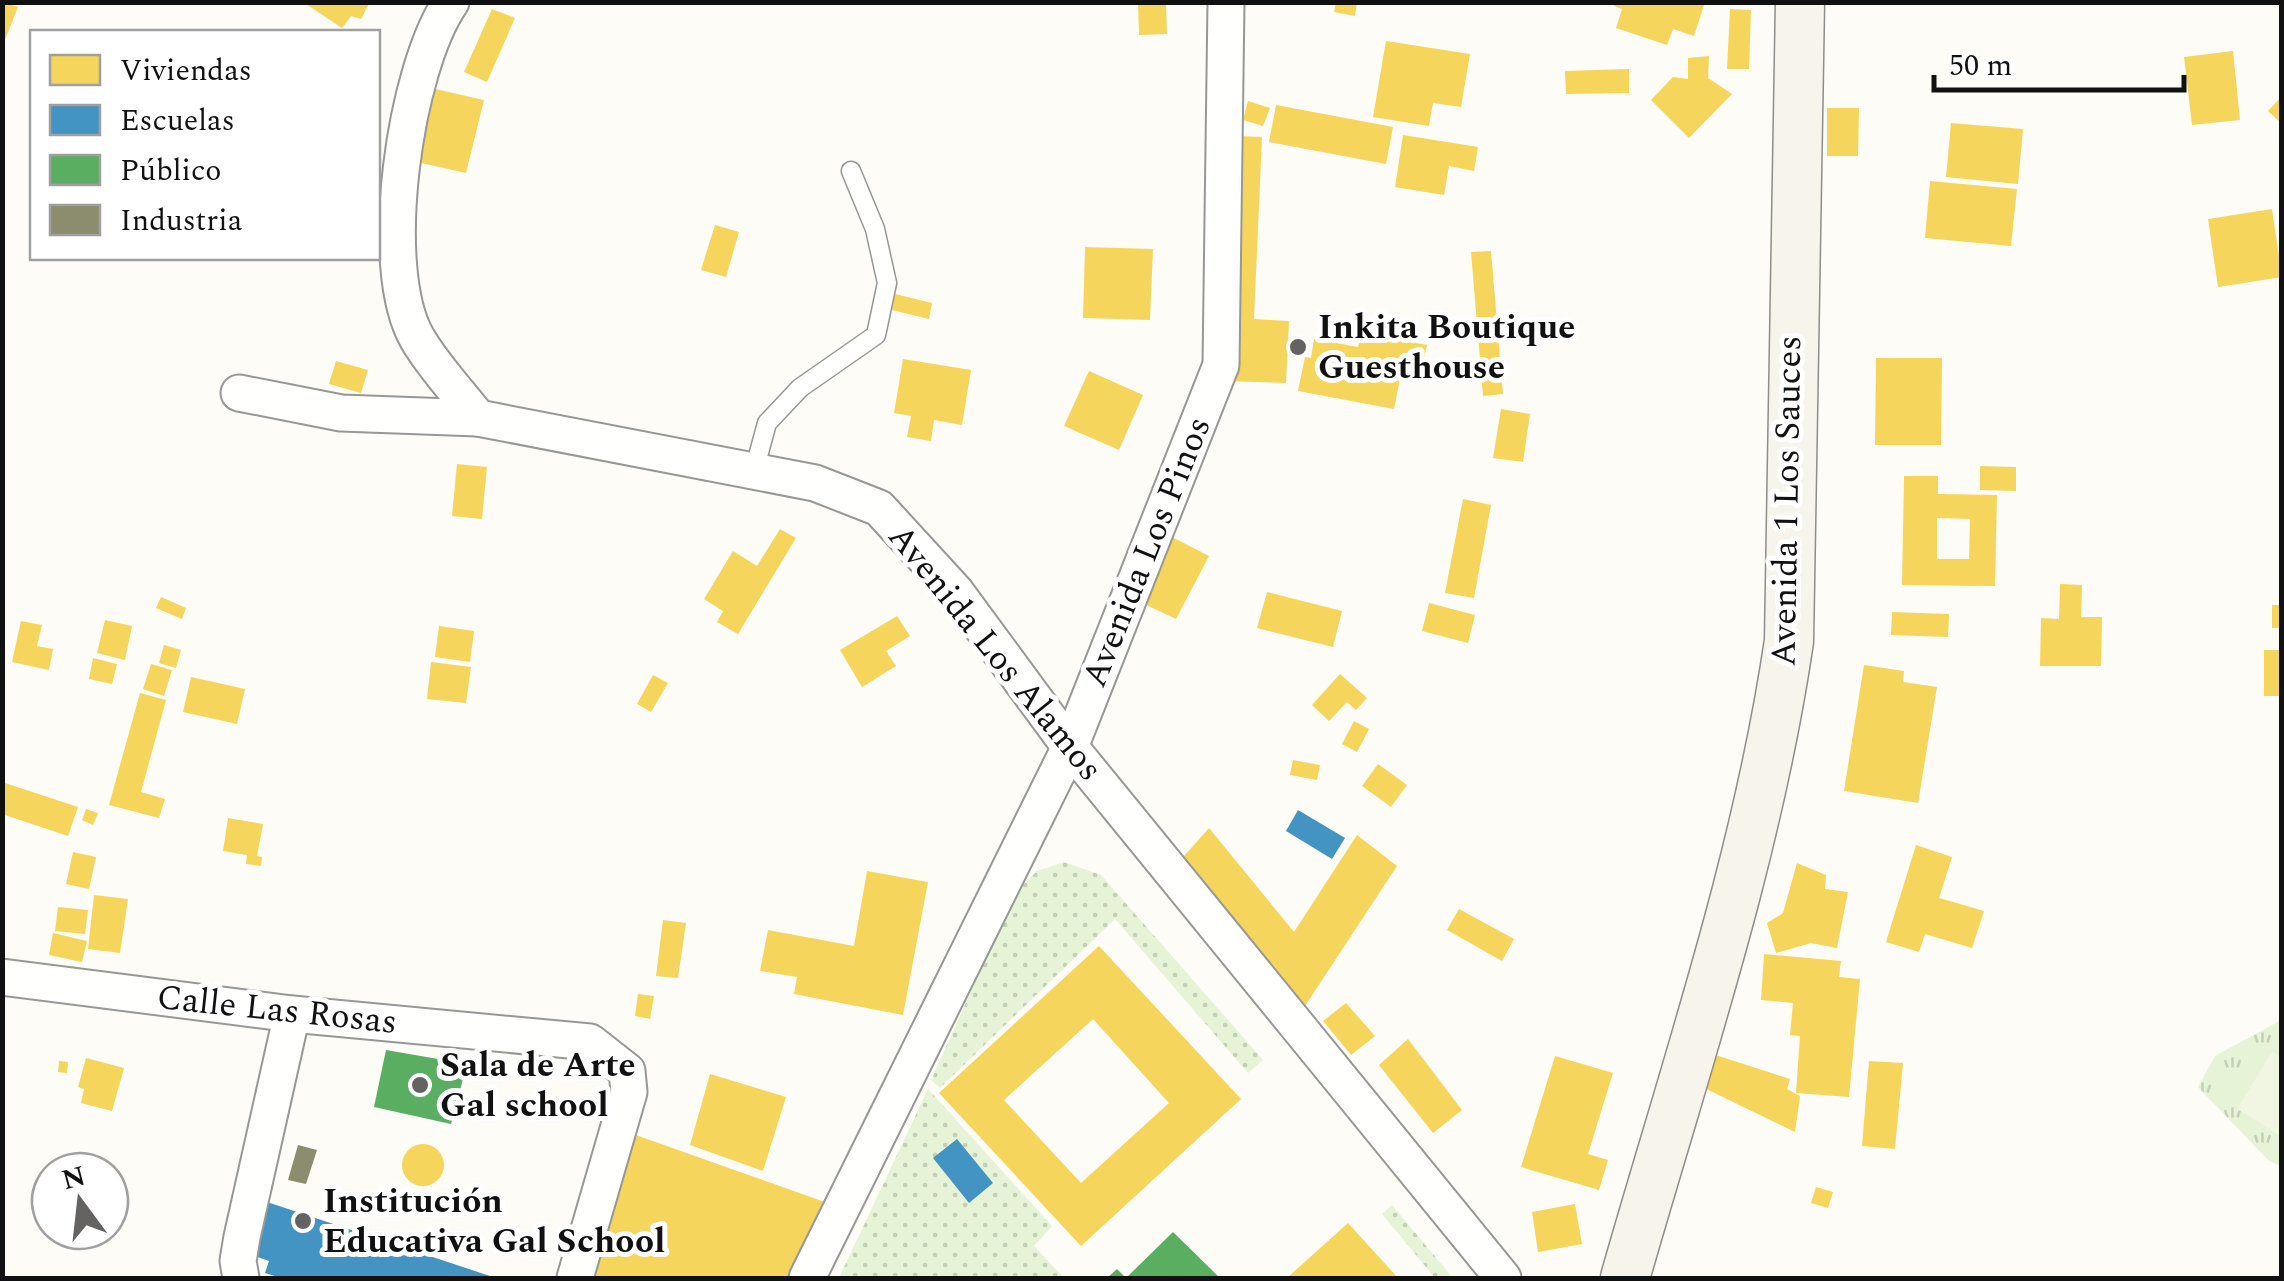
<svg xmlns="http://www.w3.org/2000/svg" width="2284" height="1281" viewBox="0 0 2284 1281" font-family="Spectral,serif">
  <defs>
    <pattern id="grass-dots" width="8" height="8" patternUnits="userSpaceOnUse" patternTransform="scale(2.5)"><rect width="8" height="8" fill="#e7f3d7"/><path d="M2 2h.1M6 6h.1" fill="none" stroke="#c5cfb8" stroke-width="1.8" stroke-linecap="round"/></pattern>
    <pattern id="park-tufts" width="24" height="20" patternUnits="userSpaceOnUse" patternTransform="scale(2.5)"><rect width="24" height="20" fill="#e7f3d7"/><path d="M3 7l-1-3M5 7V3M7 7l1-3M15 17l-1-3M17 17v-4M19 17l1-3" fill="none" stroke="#c5cfb8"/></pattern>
  </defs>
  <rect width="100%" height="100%" fill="#fdfcf7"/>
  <!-- grass -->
  <g fill="url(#grass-dots)">
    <path d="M1064 862 1101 875 1263 1060 1248 1073 1115 919 940 1088 931 1080 1016 892 1037 871Z"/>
    <path d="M928 1089 1052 1226 1034 1246 1064 1278H839Z"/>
    <path d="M1392 1205 1453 1278H1435L1382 1214Z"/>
  </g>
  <!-- park -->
  <path fill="url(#park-tufts)" d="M2281 1020V1166L2269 1161 2198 1087 2215 1056Z"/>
  <!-- pitch -->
  <path fill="#f0f6e1" d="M2272 1052 2281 1057V1136L2237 1109Z"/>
  <!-- homes -->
  <g fill="#f6d55c" fill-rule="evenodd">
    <path d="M2 2 18 7 3 45H2Z"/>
    <path d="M303 2H370L361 19 351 16 342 28Z"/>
    <path d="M1138 2H1166L1167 34 1139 35Z"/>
    <path d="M1336 2H1357L1355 16 1334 12Z"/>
    <path d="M1615 2H1705L1694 36 1673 29 1667 45 1616 28 1622 9 1614 6Z"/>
    <path d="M492 9 515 18 487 82 464 72Z"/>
    <path d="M1730 9 1751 10 1749 69H1727Z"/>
    <path d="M1386 41 1470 54 1461 107 1433 103 1429 126 1373 117Z"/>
    <path d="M2233 51 2240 120 2192 125 2184 57Z"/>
    <path d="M1709 56 1708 78 1732 94 1689 138 1651 100 1673 77 1688 79V58Z"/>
    <path d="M1629 69V93L1566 94 1565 71Z"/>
    <path d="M435 89 484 100 466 173 417 162Z"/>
    <path d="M2282 96V124L2268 111Z"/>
    <path d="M1248 101 1270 108 1263 126 1243 120Z"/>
    <path d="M1276 105 1393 127 1386 164 1269 142Z"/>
    <path d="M1827 108H1859L1858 156H1827Z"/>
    <path d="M1951 123 2023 129 2018 184 1946 177Z"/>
    <path d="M1403 135 1478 147 1474 171 1449 166 1444 195 1395 187Z"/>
    <path d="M1237 136 1262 137 1254 319 1289 321 1286 383 1226 381Z"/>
    <path d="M1930 181 2017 189 2011 246 1925 238Z"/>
    <path d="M2272 209 2282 277 2218 287 2208 219Z"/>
    <path d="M715 225 739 232 726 277 701 270Z"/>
    <path d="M1085 247 1153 249 1150 320 1083 318Z"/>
    <path d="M1491 251 1503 394 1483 396 1471 252Z"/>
    <path d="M891 293 932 303 929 319 888 309Z"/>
    <path d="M1361 333 1427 345 1419 383 1400 379 1394 409 1298 391 1305 357 1311 358 1314 339 1358 347Z"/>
    <path d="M1876 358H1942L1941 445H1875Z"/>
    <path d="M903 359 971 370 962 425 934 420 931 441 907 437 911 416 894 413Z"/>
    <path d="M336 361 368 370 361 393 329 384Z"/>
    <path d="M1089 371 1143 395 1119 450 1064 426Z"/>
    <path d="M1501 409 1530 414 1523 462 1493 458Z"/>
    <path d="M457 464 487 467 482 519 452 516Z"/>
    <path d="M1980 466 2016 467V491L1980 490Z"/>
    <path d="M1904 476H1938V494L1997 495 1995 586 1902 585ZM1937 518 1970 519 1969 559H1937Z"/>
    <path d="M1463 499 1491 505 1474 598 1445 593Z"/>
    <path d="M780 529 796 538 738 634 717 622 723 611 704 599 733 551 757 566Z"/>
    <path d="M1172 537 1209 556 1176 619 1140 602Z"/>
    <path d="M2060 584 2082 585 2081 617H2102L2101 666H2040L2041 618 2059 619Z"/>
    <path d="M1267 592 1342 611 1333 647 1257 628Z"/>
    <path d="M161 597 186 608 182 619 156 608Z"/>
    <path d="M1429 603 1475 615 1468 643 1422 631Z"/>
    <rect x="2272" y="605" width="10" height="23"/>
    <path d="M1892 612 1949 614 1948 637 1891 635Z"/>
    <path d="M897 616 910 636 886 651 896 666 862 687 840 650Z"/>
    <path d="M105 620 132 626 125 660 97 653Z"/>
    <path d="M21 621 42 625 37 646 53 649 49 670 12 662Z"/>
    <path d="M439 626 474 631 470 662 435 657Z"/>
    <path d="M164 645 181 650 176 668 159 663Z"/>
    <rect x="2264" y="650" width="18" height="46"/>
    <path d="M93 658 117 664 112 684 89 679Z"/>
    <path d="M431 662 471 667 466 703 427 699Z"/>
    <path d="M151 664 172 670 164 696 143 689Z"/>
    <path d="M1864 665 1904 671 1903 682 1937 687 1918 803 1844 791Z"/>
    <path d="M1340 674 1367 698 1356 710 1347 702 1329 721 1312 705Z"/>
    <path d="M653 675 668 683 651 712 637 704Z"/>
    <path d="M191 677 245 689 237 724 183 712Z"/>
    <path d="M140 693 166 700 141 792 165 799 159 818 109 805Z"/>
    <path d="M1354 721 1369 729 1357 752 1342 744Z"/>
    <path d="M1293 760 1320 765 1317 780 1290 775Z"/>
    <path d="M1378 764 1407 785 1391 807 1362 786Z"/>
    <path d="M5 783 78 807 68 836 2 814Z"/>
    <path d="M86 809 98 813 93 825 82 820Z"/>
    <path d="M228 818 263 824 257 856 262 857 261 866 246 864 247 855 223 851Z"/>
    <path d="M1209 828 1294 932 1357 835 1397 866 1303 1009 1176 865Z"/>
    <path d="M1916 845 1952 857 1939 898 1984 911 1972 948 1925 934 1919 952 1886 942Z"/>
    <path d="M73 852 96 857 89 889 66 884Z"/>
    <path d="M1797 863 1826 875 1825 889 1848 892 1837 948 1811 943 1776 953 1767 923 1783 913Z"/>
    <path d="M867 871 928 882 903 1015 794 994 797 977 760 971 768 930 854 946Z"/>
    <path d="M94 895 128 899 120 953 88 949Z"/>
    <path d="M58 907 88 910 85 934 55 931Z"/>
    <path d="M1459 909 1514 939 1502 961 1447 930Z"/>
    <path d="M663 920 686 923 678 978 656 976Z"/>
    <path d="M53 933 87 941 82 962 49 955Z"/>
    <path d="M1099 946 1241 1099 1081 1246 939 1093ZM1093 1019 1169 1103 1081 1183 1004 1100Z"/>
    <path d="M1764 954 1841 961 1839 977 1860 979 1849 1097 1796 1093 1800 1036 1790 1035 1793 1003 1761 1000Z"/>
    <path d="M638 994 654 996 650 1019 635 1016Z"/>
    <path d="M1346 1003 1375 1036 1351 1055 1323 1021Z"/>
    <path d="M1408 1039 1462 1110 1433 1133 1379 1065Z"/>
    <path d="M1703 1051 1790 1079 1787 1089 1800 1096 1795 1132 1694 1083Z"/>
    <path d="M1555 1056 1613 1073 1588 1154 1608 1160 1599 1190 1521 1167Z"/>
    <path d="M86 1058 124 1068 112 1111 81 1103 84 1089 78 1087Z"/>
    <path d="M59 1061 68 1062 67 1073 58 1072Z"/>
    <path d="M1869 1061 1903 1063 1895 1149 1862 1146Z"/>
    <path d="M710 1074 786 1097 763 1171 690 1145Z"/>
    <path d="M633 1134 836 1206 801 1278H584Z"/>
    <circle cx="423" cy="1165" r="21"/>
    <path d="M1816 1187 1833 1192 1828 1208 1811 1203Z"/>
    <path d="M1575 1204 1582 1244 1538 1252 1532 1212Z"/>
    <path d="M1348 1223 1398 1278H1287Z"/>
  </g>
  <!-- schools -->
  <g fill="#4393c3">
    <path d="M1298 810 1345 838 1332 859 1286 831Z"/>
    <path d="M957 1139 993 1183 969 1203 933 1158Z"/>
    <path d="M267 1202 496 1278H281L265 1273 269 1261 246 1253Z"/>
  </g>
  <!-- public -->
  <g fill="#5aae61">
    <path d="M386 1050 467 1064 451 1124 374 1107Z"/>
    <path d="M1173 1232 1220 1278H1107L1117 1269 1126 1278Z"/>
  </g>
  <!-- industry -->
  <path fill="#8c8c6e" d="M298 1145 317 1150 306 1184 288 1180Z"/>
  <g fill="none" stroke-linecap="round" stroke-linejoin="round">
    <!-- lane casing -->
    <g stroke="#979795" stroke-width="21">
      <path id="lane" d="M754 471 767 423 800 388 876 335 887 283 875 229 851 171"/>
    </g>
    <!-- street casing -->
    <g stroke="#979795" stroke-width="39">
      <g id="street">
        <path d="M451 2C405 68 376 266 417 338 433 366 458 392 478 418L815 483 879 508 956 592 1070 747 1503 1278"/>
        <path d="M239 393 341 413 478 418"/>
        <path d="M2 977 292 1014 590 1042 627 1071 629 1092 575 1278"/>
        <path d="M241 1278 238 1261 242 1237 292 1014"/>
        <path d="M807 1278 1070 747 1221 365 1226 2"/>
      </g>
    </g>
    <!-- secondary casing -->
    <g stroke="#8e8d8b" stroke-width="51">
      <path id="secondary" d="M1625 1278C1685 1068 1757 858 1789 641L1800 2"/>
    </g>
    <!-- lane -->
    <use href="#lane" stroke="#fffffe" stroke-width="18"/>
    <!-- street -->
    <use href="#street" stroke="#fffffe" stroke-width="35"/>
    <!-- secondary -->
    <use href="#secondary" stroke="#f6f4eb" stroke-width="48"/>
  </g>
  <!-- markers -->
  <g fill="#646362" stroke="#fff" stroke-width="4">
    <circle cx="1298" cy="347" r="10"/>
    <circle cx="420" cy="1085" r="10"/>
    <circle cx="303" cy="1221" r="10"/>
  </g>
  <g text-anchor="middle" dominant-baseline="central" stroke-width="10" stroke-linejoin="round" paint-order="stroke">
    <!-- poi labels -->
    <g font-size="35" font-weight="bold" fill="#111" stroke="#fff" text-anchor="start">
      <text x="1318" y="327">Inkita Boutique<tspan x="1318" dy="40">Guesthouse</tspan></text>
      <text x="440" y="1065">Sala de Arte<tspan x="440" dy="40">Gal school</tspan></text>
      <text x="323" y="1201">Institución<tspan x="323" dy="40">Educativa Gal School</tspan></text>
    </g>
    <!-- street labels -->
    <g font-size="35" fill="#111" stroke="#fff">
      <text transform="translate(1787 501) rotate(-89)">Avenida 1 Los Sauces</text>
      <text transform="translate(1147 552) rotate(-68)">Avenida Los Pinos</text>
      <text transform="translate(995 653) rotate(51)">Avenida Los Alamos</text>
      <text transform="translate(277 1010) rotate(6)">Calle Las Rosas</text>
    </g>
  </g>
  <!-- border -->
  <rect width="2284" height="1281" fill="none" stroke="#111111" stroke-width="10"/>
  <!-- legend -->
  <rect x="30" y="30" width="350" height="230" fill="#ffffff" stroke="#a0a0a0" stroke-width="2.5"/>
  <rect x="50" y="55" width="50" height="30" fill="#f6d55c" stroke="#a0a0a0" stroke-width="2.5"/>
  <text x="120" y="80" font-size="30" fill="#111111">Viviendas</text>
  <rect x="50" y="105" width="50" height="30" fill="#4393c3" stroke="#a0a0a0" stroke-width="2.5"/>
  <text x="120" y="130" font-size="30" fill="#111111">Escuelas</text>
  <rect x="50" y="155" width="50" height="30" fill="#5aae61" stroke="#a0a0a0" stroke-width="2.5"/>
  <text x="120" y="180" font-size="30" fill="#111111">Público</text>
  <rect x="50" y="205" width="50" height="30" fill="#8c8c6e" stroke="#a0a0a0" stroke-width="2.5"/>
  <text x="120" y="230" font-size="30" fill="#111111">Industria</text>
  <!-- north arrow -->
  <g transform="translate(80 1201) rotate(345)"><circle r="48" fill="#ffffff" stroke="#a0a0a0" stroke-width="2.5"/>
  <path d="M0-8L18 38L0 25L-18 38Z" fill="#646362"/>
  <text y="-15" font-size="28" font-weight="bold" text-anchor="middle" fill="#111111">N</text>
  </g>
  <!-- scale -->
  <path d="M1934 75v15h250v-15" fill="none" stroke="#111111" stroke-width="5"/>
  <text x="1949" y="75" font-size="30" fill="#111111" stroke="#ffffff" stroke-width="8" paint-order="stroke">50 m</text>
</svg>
